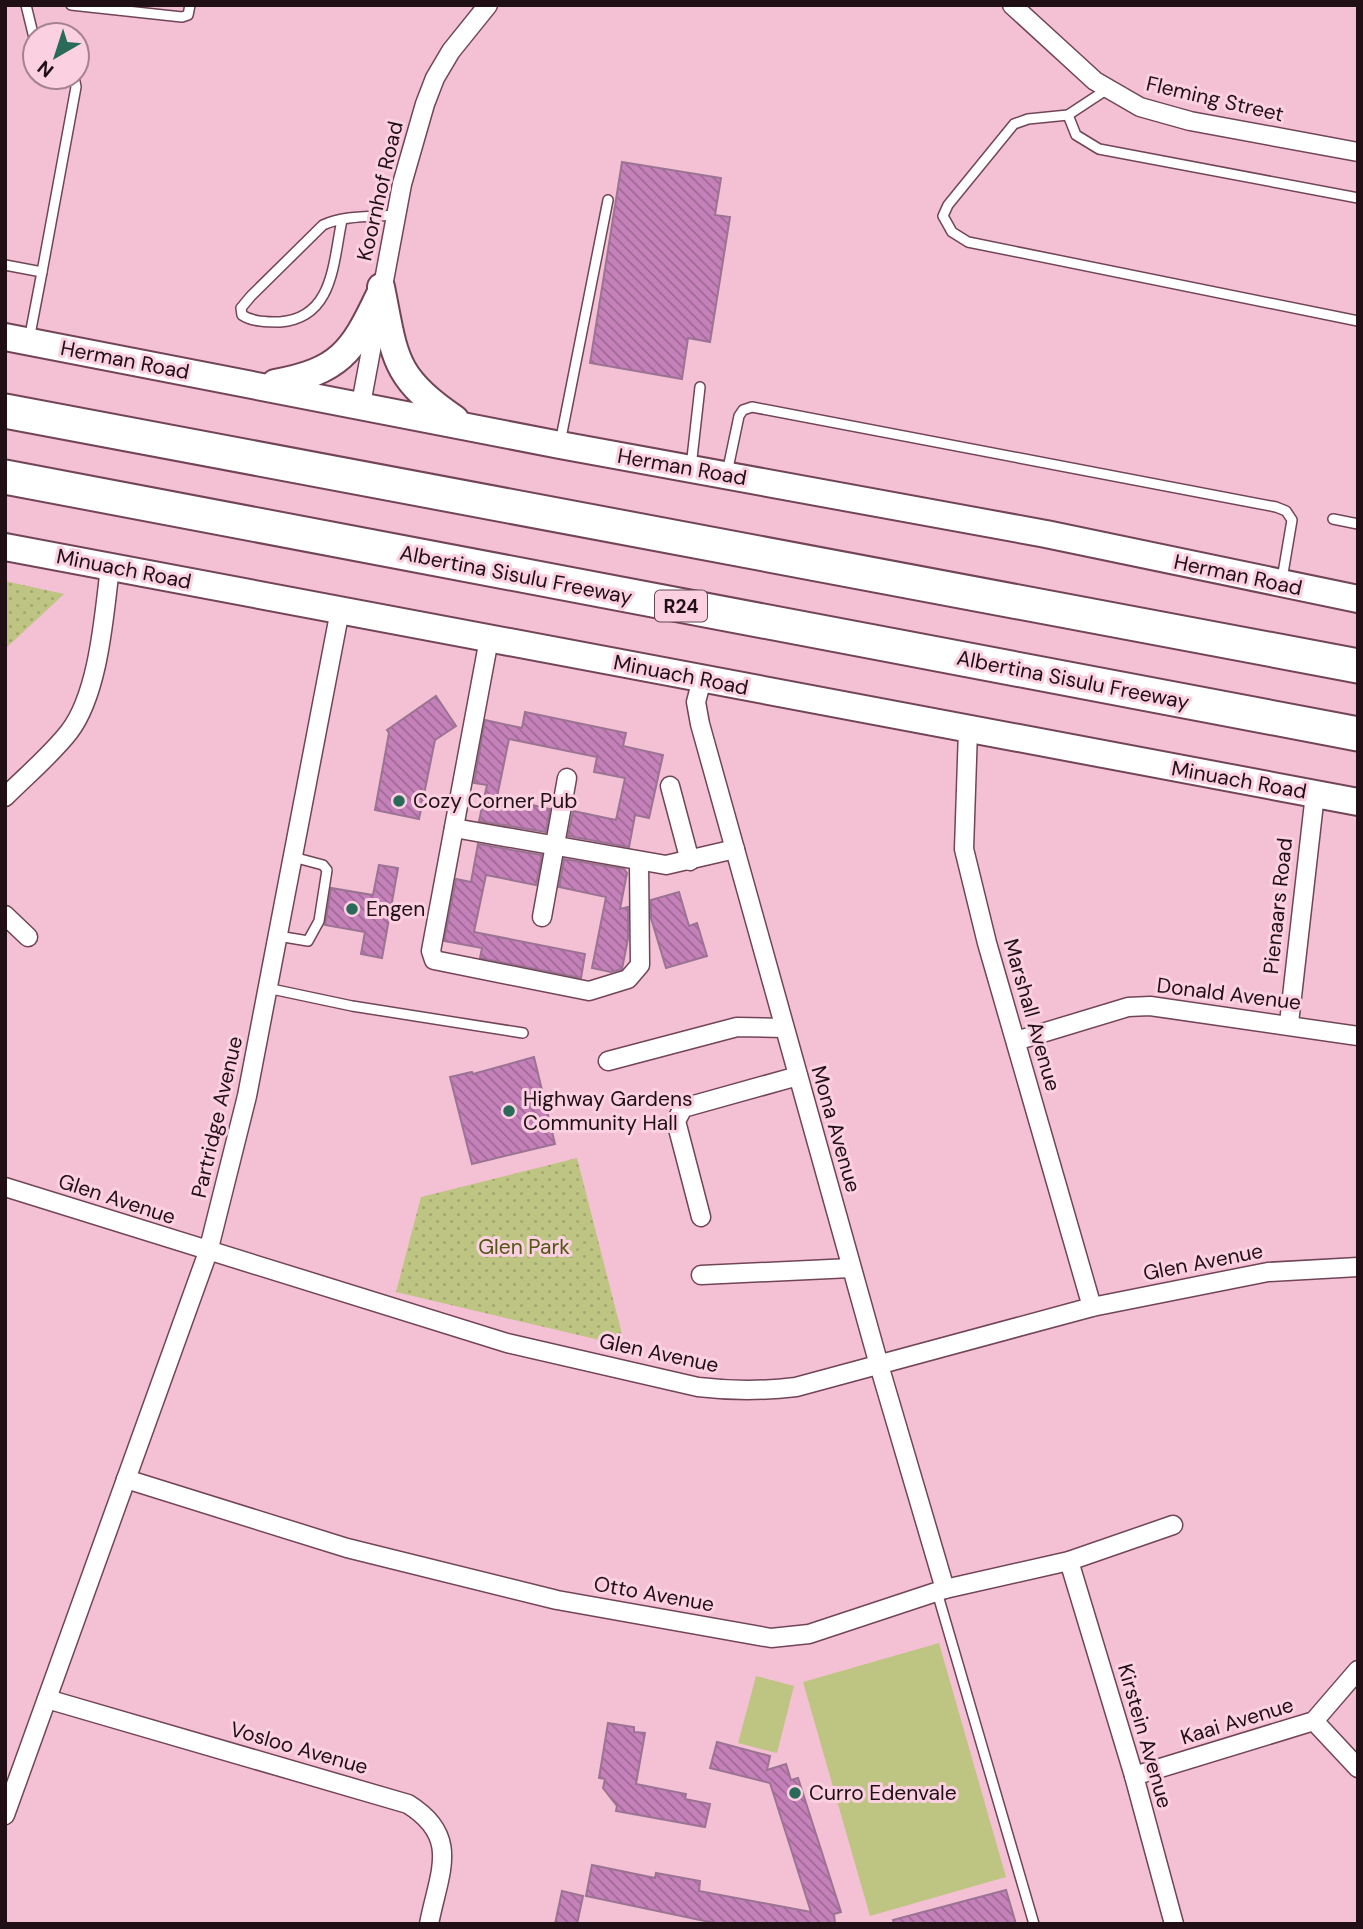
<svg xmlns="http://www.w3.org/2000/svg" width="1363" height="1929" viewBox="0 0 1363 1929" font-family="'DM Sans',sans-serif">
  <defs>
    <pattern id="park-dots" width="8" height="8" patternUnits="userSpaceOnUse" patternTransform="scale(1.75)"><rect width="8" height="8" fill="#bec582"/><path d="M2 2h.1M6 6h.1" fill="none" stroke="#a3a870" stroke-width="1.8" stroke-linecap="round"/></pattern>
    <pattern id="building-back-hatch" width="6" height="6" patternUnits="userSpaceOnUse" patternTransform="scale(1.75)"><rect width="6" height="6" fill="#c581b9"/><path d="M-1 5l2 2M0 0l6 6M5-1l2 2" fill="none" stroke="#a06895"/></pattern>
  </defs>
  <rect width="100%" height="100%" fill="#f4c0d4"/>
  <!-- grass -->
  <g fill="#bec582">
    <path d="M939 1643 1006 1877 870 1916 803 1682Z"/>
    <path d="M756 1676 794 1686 777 1753 738 1743Z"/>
  </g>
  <!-- park -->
  <g fill="url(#park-dots)">
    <path d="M5 581 64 594 5 649Z"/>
    <path d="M577 1158 625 1346 396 1292 421 1197Z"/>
  </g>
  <!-- building -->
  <g fill="url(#building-back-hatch)" stroke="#9b7494" stroke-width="2">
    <path d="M622 162 721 178 715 215 730 217 710 342 688 338 682 379 590 363Z"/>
    <path d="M436 696 456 726 435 740 419 819 375 810 389 733 387 730Z"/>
    <path d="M525 712 626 733 623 746 663 755 649 818 635 815 629 847 568 836 573 811 616 820 625 778 594 772 597 757 509 739 497 797 550 809 546 832 479 821 487 785 474 783 485 720 522 728Z"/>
    <path d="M478 844 542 855 536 885 486 875 474 932 585 954 581 978 480 958 482 948 444 941 456 879 471 882Z"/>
    <path d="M564 859 624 869 627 873 620 909 628 907V939L622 969 611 972 592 968 606 897 559 887Z"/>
    <path d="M379 865 398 868 382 958 361 954 365 932 325 925 331 888 373 895Z"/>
    <path d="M679 892 689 926 697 923 707 956 666 968 651 918V900Z"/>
    <path d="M534 1057 555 1144 472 1164 450 1077 472 1072 473 1074Z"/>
    <path d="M608 1723 634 1727V1732L645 1733 636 1784 686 1794 685 1799 710 1804 705 1827 616 1811 617 1806 603 1788 605 1779 599 1778Z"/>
    <path d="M717 1742 770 1756 767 1770 786 1764 791 1780 798 1778 841 1912 834 1914 835 1924H719L586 1896 592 1865 655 1878 656 1873 700 1881 699 1891 811 1912 770 1783 710 1768Z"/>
    <path d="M1006 1890 1016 1924H894L893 1920Z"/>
    <path d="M562 1891 583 1896 577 1924H555Z"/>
  </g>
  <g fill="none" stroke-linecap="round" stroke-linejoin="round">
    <!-- lane casing -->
    <g stroke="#714557" stroke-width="12">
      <g id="lane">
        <path d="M26 5 35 42"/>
        <path d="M71 5 182 17 188 15 190 5"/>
        <path d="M1106 90 1068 115 1028 119 1014 124 948 205 943 216 952 232 968 242 1358 321"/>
        <path d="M1068 115 1076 135 1099 149 1358 198"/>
        <path d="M342 220C333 262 334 318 280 322 268 322 252 322 242 315L241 308 251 296 323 225C344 215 373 217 396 215"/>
        <path d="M5 265 42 272 29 340"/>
        <path d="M42 272 76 87 74 77"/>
        <path d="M560 443 608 200"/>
        <path d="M691 467 700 387"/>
        <path d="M727 473 739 416 743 410 752 407 1276 507 1286 511 1292 520 1282 579"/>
        <path d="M1333 519 1358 524"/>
        <path d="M278 936 308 941 319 921 327 870 323 865 293 857"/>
        <path d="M267 988 352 1006 523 1033"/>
        <path d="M937 1592 1034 1924"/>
      </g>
    </g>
    <!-- street casing -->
    <g stroke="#714557" stroke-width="21">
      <g id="street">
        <path d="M1012 5 1095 81 1140 107 1190 121 1358 152"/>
        <path d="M361 404 402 184 425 104 435 78 451 51 488 5"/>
        <path d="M489 639 431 951 434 960 589 991 628 979 640 965 639 863"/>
        <path d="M702 679 696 702 700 724 879 1365 945 1589"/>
        <path d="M968 730 964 849 987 943 1092 1307"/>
        <path d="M670 786 690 861"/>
        <path d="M5 797C26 776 51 755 69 732 99 693 104 615 110 567"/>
        <path d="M454 828 666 865 735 849"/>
        <path d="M5 915 28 937"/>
        <path d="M542 917 567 778"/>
        <path d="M1289 1023 1315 794"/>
        <path d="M1016 1041 1128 1007 1150 1006 1358 1036"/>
        <path d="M608 1061 737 1027 784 1028"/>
        <path d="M5 1187 507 1343 698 1387C732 1391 763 1391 796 1387L1092 1307 1268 1272 1358 1267"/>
        <path d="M701 1217 676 1121 683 1108 798 1076"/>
        <path d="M701 1275 851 1268"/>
        <path d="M126 1479 347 1548 557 1600 771 1638 809 1634 945 1589 1069 1561 1173 1525"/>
        <path d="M1069 1561 1134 1776 1174 1924"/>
        <path d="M47 1699 408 1804C461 1837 439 1872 429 1924"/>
        <path d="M1314 1721 1358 1768"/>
        <path d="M1134 1776 1314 1721 1358 1670"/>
        <path d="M5 1815 208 1252 247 1096 340 610"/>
      </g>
    </g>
    <!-- secondary casing -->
    <g stroke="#714557" stroke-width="30">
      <g id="secondary">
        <path d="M381 287C395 356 392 377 455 419"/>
        <path d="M5 337 560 445 1046 534 1358 599"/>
        <path d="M275 383C339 371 352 353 379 296"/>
        <path d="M5 547 1358 802"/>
      </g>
    </g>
    <!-- highway casing -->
    <g stroke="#714557" stroke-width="37">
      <g id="highway">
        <path d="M5 411 1358 666"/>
        <path d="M5 477 1358 734"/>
      </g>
    </g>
    <!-- lane -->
    <use href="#lane" stroke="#fff" stroke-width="9"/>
    <!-- street -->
    <use href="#street" stroke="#fff" stroke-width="18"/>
    <!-- secondary -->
    <use href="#secondary" stroke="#fff" stroke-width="26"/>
    <!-- highway -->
    <use href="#highway" stroke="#fff" stroke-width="33"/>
  </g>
  <!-- markers -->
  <g fill="#296a59" stroke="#fbd0e1" stroke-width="2.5">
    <circle cx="399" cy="801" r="7"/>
    <circle cx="352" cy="909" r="7"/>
    <circle cx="509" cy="1111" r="7"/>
    <circle cx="795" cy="1793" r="7"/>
  </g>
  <g text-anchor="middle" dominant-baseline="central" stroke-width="6" stroke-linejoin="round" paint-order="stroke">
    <!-- shield labels -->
    <rect fill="#fbd0e1" stroke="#624953" stroke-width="2" x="655" y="590.5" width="52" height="31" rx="5"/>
    <g font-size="19" font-weight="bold" fill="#210f16">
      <text x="681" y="606">R24</text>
    </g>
    <!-- street labels -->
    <g font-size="21" fill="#210f16" stroke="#fbd0e1">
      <text transform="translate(1215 99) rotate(13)">Fleming Street</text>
      <text transform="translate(380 191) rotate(-77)">Koornhof Road</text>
      <text transform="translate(125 360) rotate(11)">Herman Road</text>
      <text transform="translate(682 467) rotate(10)">Herman Road</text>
      <text transform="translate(124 569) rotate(11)">Minuach Road</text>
      <text transform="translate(516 575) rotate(11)">Albertina Sisulu Freeway</text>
      <text transform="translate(1238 575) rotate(12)">Herman Road</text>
      <text transform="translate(681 675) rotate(11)">Minuach Road</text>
      <text transform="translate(1073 680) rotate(11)">Albertina Sisulu Freeway</text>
      <text transform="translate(1239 780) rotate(10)">Minuach Road</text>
      <text transform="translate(1278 906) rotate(-84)">Pienaars Road</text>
      <text transform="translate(1229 994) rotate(7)">Donald Avenue</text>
      <text transform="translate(1032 1015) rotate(74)">Marshall Avenue</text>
      <text transform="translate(217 1117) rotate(-77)">Partridge Avenue</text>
      <text transform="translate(836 1129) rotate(74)">Mona Avenue</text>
      <text transform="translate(117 1199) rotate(18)">Glen Avenue</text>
      <text transform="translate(1203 1262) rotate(-11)">Glen Avenue</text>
      <text transform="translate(659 1353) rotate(12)">Glen Avenue</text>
      <text transform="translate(654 1594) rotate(10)">Otto Avenue</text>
      <text transform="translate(1237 1721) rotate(-17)">Kaai Avenue</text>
      <text transform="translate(1145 1736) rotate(74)">Kirstein Avenue</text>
      <text transform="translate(299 1748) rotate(16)">Vosloo Avenue</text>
    </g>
    <!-- poi labels -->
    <g font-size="21" fill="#210f16" stroke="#fbd0e1" text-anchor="start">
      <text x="413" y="801">Cozy Corner Pub</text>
      <text x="366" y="909">Engen</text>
      <text x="523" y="1099">Highway Gardens<tspan x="523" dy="24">Community Hall</tspan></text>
      <text x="809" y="1793">Curro Edenvale</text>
    </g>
    <!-- park labels -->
    <g font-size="21" fill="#515615" stroke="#fbd0e1">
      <text x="524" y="1247">Glen Park</text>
    </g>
  </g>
  <!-- border -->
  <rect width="1363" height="1929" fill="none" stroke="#210f16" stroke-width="14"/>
  <!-- north arrow -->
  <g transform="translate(56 56) rotate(219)"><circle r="33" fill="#fbd0e1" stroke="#a48390" stroke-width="2"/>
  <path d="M0-5L12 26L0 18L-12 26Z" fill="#296a59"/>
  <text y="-10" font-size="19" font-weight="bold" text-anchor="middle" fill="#210f16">N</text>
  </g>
</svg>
